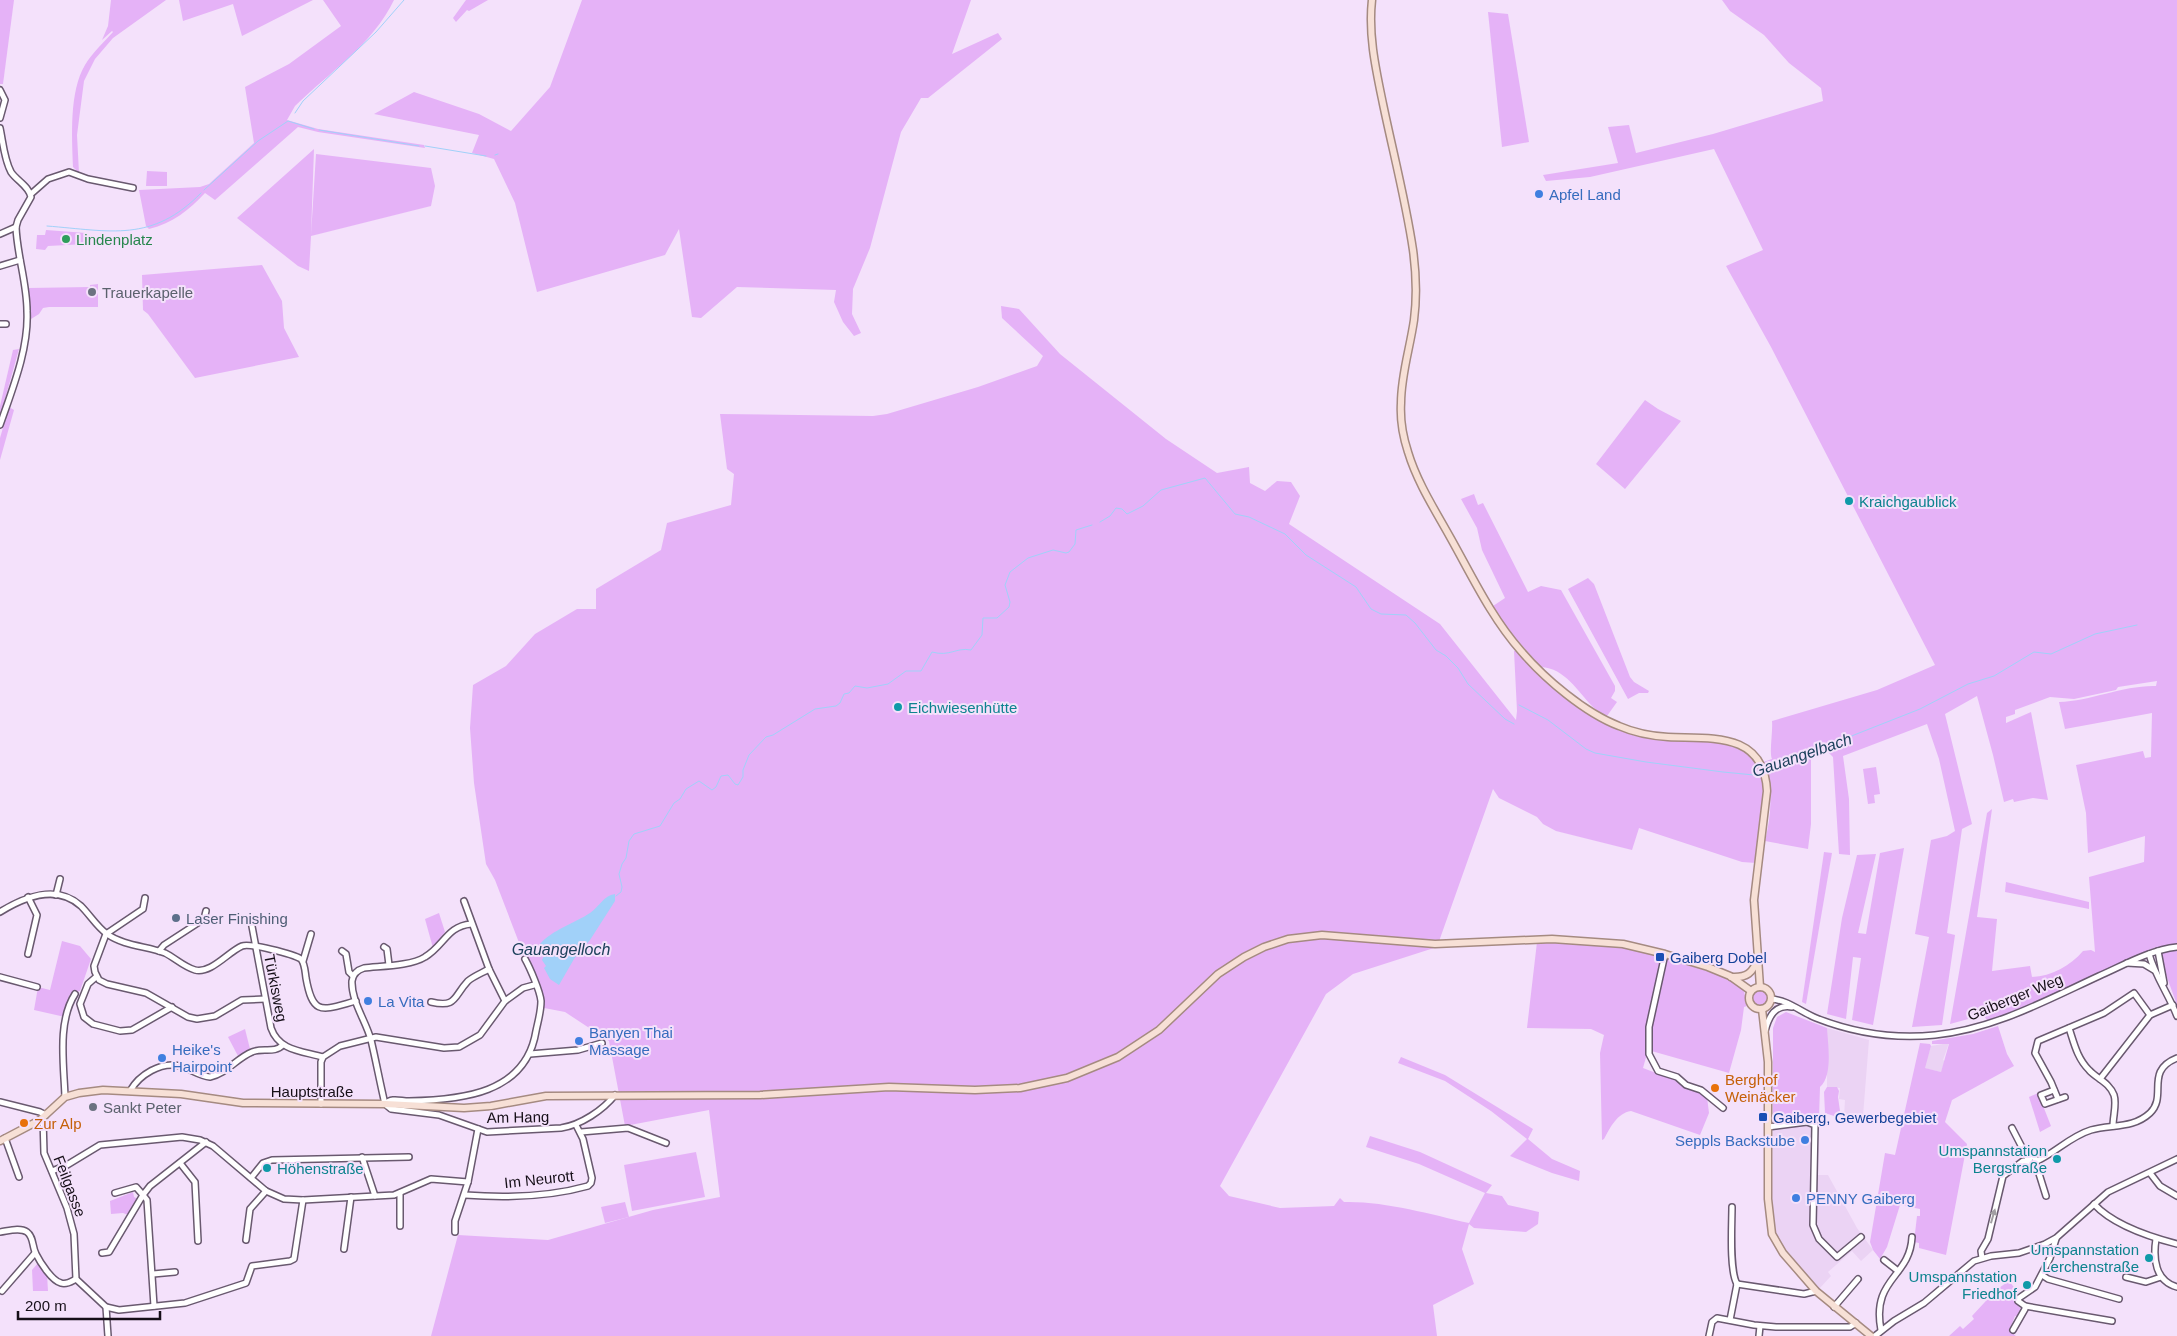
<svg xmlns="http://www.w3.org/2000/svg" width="2177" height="1336" viewBox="0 0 2177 1336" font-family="Arial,sans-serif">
  <rect width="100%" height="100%" fill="#f4e1fb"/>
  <!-- built -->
  <g fill="#ebd3f4">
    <path d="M1827 1028 1869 1040 1863 1116 1844 1117 1845 1100 1839 1099 1840 1088 1827 1087Z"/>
    <path d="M1949 1043 1943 1060 1945 1061 1941 1072 1924 1068 1931 1046Z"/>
    <path d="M1817 1122 1818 1175H1828L1857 1228 1873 1250 1861 1261 1852 1251 1828 1272 1831 1276 1819 1289 1783 1246 1776 1234 1772 1205 1773 1128Z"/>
  </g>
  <!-- green -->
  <g fill="#e5b2f7">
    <path d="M0 0H14L3 84H0Z"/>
    <path d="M111 0H166L113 38 95 59 84 81 77 135 79 173 73 167C72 136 69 92 85 65 92 53 104 42 113 32L112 31 102 40 108 26Z"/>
    <path d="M179 0H313L242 36 233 4 183 21Z"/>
    <path d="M323 0H394C373 44 330 72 295 106L287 120 318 129 424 145 425 148 318 132 298 127 215 200 205 193C189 210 173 223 149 229L146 226 139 190 200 187 209 184 254 143 245 87 289 64 341 26Z"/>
    <path d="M466 0H488L469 11 467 10 456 22 453 18Z"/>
    <path d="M582 0H971L952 54 998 33 1002 39 928 98H921L901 132 870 248 853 289 852 314 861 333 854 336 843 322 834 302 836 290 737 287 701 318 692 317 679 229 665 255 537 292 515 203 494 159 472 153 479 135 374 114 414 92 479 114 511 131 550 87Z"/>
    <path d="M1722 0H2177V1005L2156 947 2011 1013 1987 1020 1983 1015 1950 1024 1987 813 1992 809 1977 917 1997 919 1992 971 2030 966 2032 977C2052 976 2070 966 2083 951L2091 950 2095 952 2089 877 2144 862 2145 836 2088 853 2086 813 2076 765 2143 751 2145 758 2151 757 2152 713 2065 729 2059 702C2091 701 2124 685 2156 686L2157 681 2118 687 2116 690 2074 699 2050 697 2015 710V714L2006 717V723L2031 712 2048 800 2033 798 2014 802 2013 799 2004 802 1993 755 1977 696 1945 714 1972 824 1962 829 1947 933 1955 935 1942 1025 1912 1027 1929 937 1915 934 1931 840 1947 836 1955 831 1939 759 1927 724 1843 756 1849 799 1850 855 1839 854 1833 757 1824 748 1811 758V824L1808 849 1765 841C1772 812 1773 790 1763 762L1772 759C1769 753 1773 732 1772 721L1877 690 1935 665 1771 347 1726 266 1763 250 1714 149 1590 177 1546 181 1543 175 1618 163 1608 127 1629 125 1636 153 1713 134 1823 101 1821 88 1789 63 1764 35 1730 11Z"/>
    <path d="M1488 12 1508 14 1529 142 1502 147Z"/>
    <path d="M314 149 311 235 316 154 431 168 435 186 431 206 311 236 309 271 298 266 237 218Z"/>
    <path d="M147 171 167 172V186H146Z"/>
    <path d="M46 230 86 233V244L48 246 45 250 36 249 37 235H45Z"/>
    <path d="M262 265 282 301 284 328 299 357 195 378 148 314 143 310 142 275Z"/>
    <path d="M98 284V307H49L43 308 39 314 31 319 28 288 90 287V285Z"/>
    <path d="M1001 306 1019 309 1060 354 1166 439 1217 473 1249 467 1250 483 1265 491 1277 481 1291 482 1300 496 1289 524 1440 624 1516 720 1517 711 1514 651H1517C1551 680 1585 720 1630 733 1640 736 1652 739 1663 739 1702 742 1764 735 1764 792 1765 815 1758 840 1756 863L1742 862 1639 828 1632 850 1556 831 1543 824 1537 817 1499 798 1493 789 1437 947 1353 974 1326 994 1220 1186 1229 1196 1280 1208 1334 1206 1340 1198 1344 1202C1385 1201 1429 1214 1469 1223L1485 1193 1419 1164 1366 1147 1370 1136 1420 1152 1492 1185 1486 1193 1502 1196 1508 1205 1539 1212 1538 1224 1526 1232 1474 1228 1469 1224 1462 1249 1474 1284 1433 1305 1437 1336H431L458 1235 548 1240 653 1210 720 1197 709 1110 625 1126 609 1041 565 1012 539 1007 532 978 523 953 495 880 486 864 474 783 470 728 473 685 506 666 535 634 577 609H596V589L661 550 667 523 731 505 734 474 727 469 720 414 873 416 887 414 978 387 1037 366 1043 356 1002 318Z"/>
    <path d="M19 349 0 417V406L13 350Z"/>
    <path d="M1645 400 1658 409 1681 421 1625 489 1596 464Z"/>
    <path d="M9 407 14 410 0 460V438Z"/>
    <path d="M1474 494 1478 505 1483 503 1528 592 1541 586 1561 590 1615 686V691L1611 698 1617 702 1607 716C1602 713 1597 711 1593 707 1578 692 1565 668 1541 667L1502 623 1493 606 1505 598 1482 550 1477 528 1461 499Z"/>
    <path d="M1588 578 1594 584 1630 677 1634 682 1649 691 1648 693H1639L1628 699 1568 589Z"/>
    <path d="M1876 767 1880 794 1874 795 1875 803 1868 804 1863 769Z"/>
    <path d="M1904 848 1873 1025 1852 1020 1861 958 1853 957 1846 1019 1827 1014 1842 918 1857 855 1876 854 1858 933 1866 934 1880 853Z"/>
    <path d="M1824 852 1832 853 1806 1004 1802 1002Z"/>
    <path d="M2006 882 2089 902V909L2005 892Z"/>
    <path d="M439 913 445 932 433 948 425 919Z"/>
    <path d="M62 941 80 946 91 959 80 991 70 994 65 1017 34 1010 38 987 50 990Z"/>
    <path d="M1537 942H1580L1635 949 1714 973 1726 978 1744 991 1747 1006 1744 1007 1741 1030 1729 1073 1648 1050 1643 1068 1695 1088 1707 1097 1709 1113 1700 1135 1631 1111C1617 1113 1610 1128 1604 1139L1602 1140 1600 1053 1604 1035 1591 1029 1527 1028Z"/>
    <circle cx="1760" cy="998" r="8"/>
    <path d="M1786 1012 1827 1028C1828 1044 1833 1076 1820 1087L1819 1118 1782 1122 1777 1119 1773 1113V1028L1777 1017Z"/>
    <path d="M1998 1026 2007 1054 2014 1066 1952 1100 1945 1122 1967 1144 1946 1255 1919 1248V1243L1914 1242 1917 1216H1920V1209L1900 1205 1887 1247 1880 1259 1873 1250 1870 1242 1885 1153 1895 1155 1920 1043 1930 1044 1931 1046 1925 1068 1941 1072 1949 1044H1932V1041L1973 1034Z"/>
    <path d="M245 1029 250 1049 238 1056 228 1037Z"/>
    <path d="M1401 1057 1445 1075 1533 1129 1528 1139 1552 1159 1580 1171 1579 1181 1552 1173 1510 1156 1527 1139 1491 1111 1445 1081 1398 1063Z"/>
    <path d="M1827 1087H1837L1839 1091 1838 1097 1840 1111 1834 1116 1825 1113 1824 1092Z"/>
    <path d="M2038 1093 2051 1126 2040 1132 2029 1097Z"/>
    <path d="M696 1152 705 1197 632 1211 624 1165Z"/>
    <path d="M133 1192 134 1197 138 1199 128 1215 123 1213 111 1214 110 1201Z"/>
    <path d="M625 1202 629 1217 605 1223 601 1207Z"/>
    <path d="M38 1263 47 1274 48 1291H33L32 1270Z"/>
    <path d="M2009 1281 2017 1291 2014 1301 2022 1310 2019 1317 2015 1316 2009 1331 2016 1336H1949L1960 1326 1963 1329 1974 1319 1972 1316 1996 1290Z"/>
  </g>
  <!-- water -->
  <path fill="#a1d1f9" d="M615 894V901L590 940 574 959 559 985 550 979 544 968 546 966 542 960 545 954 540 949V944C552 930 575 923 590 913 600 906 603 896 615 894Z"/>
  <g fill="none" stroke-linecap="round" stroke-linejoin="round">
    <!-- stream -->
    <g stroke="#a1d1f9" stroke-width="1">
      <path d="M295 113 303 101 376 32 404 0"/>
      <path d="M319 130 419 146"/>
      <path d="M425 146 486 156"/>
      <path d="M495 155 498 154"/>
      <path d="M204 190 258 141 288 121 314 129"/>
      <path d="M47 226C111 231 152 243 201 193"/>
      <path d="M1100 522 1110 516 1116 508 1122 509 1127 514 1143 506 1161 490 1205 478 1235 514 1249 517 1285 534 1306 555 1356 587 1371 609 1381 614 1406 615 1415 623 1436 650 1446 656 1458 668 1468 684 1505 719 1514 724"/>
      <path d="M1519 705 1548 720 1586 749 1595 753 1646 762 1723 772 1754 775 1760 771"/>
      <path d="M1765 768 1782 758 1797 760 1814 754 1854 735 1920 709 1968 684 1994 676 2034 652 2051 654 2095 634 2137 625"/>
      <path d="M616 896 621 892 622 887 619 874 622 864 626 858 629 841 634 834 660 826 674 803 680 799 686 789 699 781 712 790 716 787 721 776 728 775 735 784 738 785 743 777V770L749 755 766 737 773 735 815 709 836 706 840 703 844 694 849 693 855 686 867 688 888 684 906 671H921L932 652C950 657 956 647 971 650L982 635 983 618H997L1009 607 1010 602 1005 585 1010 572 1028 558 1053 550 1066 553 1069 552 1075 544 1076 530 1092 525"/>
    </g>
    <!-- minor casing -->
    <g stroke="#69596f" stroke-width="8">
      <g id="minor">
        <path d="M0 90 5 100 0 118"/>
        <path d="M0 128C3 142 4 159 11 172 17 181 29 186 31 197L18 220 16 227C17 255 27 283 27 311 29 349 12 390 0 425"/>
        <path d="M31 194 48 179 69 172 88 179 133 188"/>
        <path d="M0 234 16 227"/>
        <path d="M0 266 20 260"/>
        <path d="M0 324H6"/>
        <path d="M56 895 60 879"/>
        <path d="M145 898 143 909 106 934 94 966 95 972 99 980 107 984 146 993 188 1017 197 1019 215 1016 242 1000 265 999"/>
        <path d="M464 901 489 969 505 1001"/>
        <path d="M0 912C24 897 57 884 81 906 90 915 97 927 107 934 124 946 146 946 165 953 175 958 184 967 195 970 211 974 228 952 242 946 250 943 293 954 301 959 305 964 305 971 306 978 313 1017 322 1010 356 1001"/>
        <path d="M251 921 271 1028C279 1051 302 1051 323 1057"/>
        <path d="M384 947 387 949 389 965"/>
        <path d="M159 951 164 945 204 919 206 911"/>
        <path d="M342 951 346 954 349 972 353 976"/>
        <path d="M2158 951 2164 983"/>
        <path d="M28 954 37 915 28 897"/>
        <path d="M1665 954 1649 1027V1054L1658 1071 1677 1077 1686 1085 1701 1090 1723 1108"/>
        <path d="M2149 954C2155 976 2169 995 2177 1016"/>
        <path d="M303 961 311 934"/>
        <path d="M2127 963 2144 964 2154 970"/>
        <path d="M0 977 37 987"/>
        <path d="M96 977 88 984 80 1004 84 1017 93 1024 120 1031 132 1030 172 1007"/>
        <path d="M1771 999C1788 1000 1801 1012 1816 1018 1854 1033 1895 1039 1935 1035 1994 1029 2047 1000 2099 976 2124 965 2150 950 2177 947"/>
        <path d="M431 1002C457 1008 453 997 468 981 474 976 482 973 489 969"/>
        <path d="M2069 1028C2074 1043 2077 1058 2089 1070 2097 1079 2109 1082 2114 1095 2117 1104 2113 1116 2113 1126"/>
        <path d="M1765 1031C1769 1016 1775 1004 1792 1007"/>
        <path d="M530 1054 578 1050 602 1043"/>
        <path d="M2100 1079 2150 1015 2173 1005"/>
        <path d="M2054 1090 2041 1095 2045 1104 2065 1097"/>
        <path d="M130 1091C139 1075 161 1061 180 1066 191 1069 199 1076 210 1077 226 1074 237 1058 252 1052 263 1047 274 1054 283 1045"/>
        <path d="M65 1097C64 1065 57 1022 75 994"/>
        <path d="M2058 1099 2051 1082 2035 1053 2038 1041 2104 1013 2134 993 2150 1015"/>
        <path d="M0 1102 40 1112 46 1115"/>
        <path d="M321 1104V1062L323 1057 340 1046 376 1037 444 1048 459 1047 480 1035 505 1001 523 988 534 985"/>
        <path d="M385 1104C380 1083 376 1061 371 1040 366 1021 351 1001 352 981 353 974 357 970 364 968 380 966 411 966 425 957 444 946 447 926 471 924"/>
        <path d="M385 1104C392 1097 400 1101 409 1101 461 1100 526 1094 536 1031 538 1021 541 1012 541 1001 540 991 530 968 525 959"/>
        <path d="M385 1104 391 1109 439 1115 487 1132 561 1128C581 1125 603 1110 615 1095"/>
        <path d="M43 1118 44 1153 67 1208 74 1234 76 1279 106 1307 119 1310 185 1303 246 1283 252 1266 290 1261 294 1259 303 1200"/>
        <path d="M1768 1127 1807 1122 1815 1125 1813 1225 1819 1239 1837 1257 1861 1237"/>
        <path d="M2012 1128 2028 1159"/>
        <path d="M581 1132 628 1128 666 1143"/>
        <path d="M5 1138 19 1177"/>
        <path d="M362 1157 375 1196"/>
        <path d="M2037 1161 2034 1157H2031L2028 1163 2030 1166 2035 1165 2037 1161C2056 1152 2071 1136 2091 1130 2111 1124 2133 1129 2150 1113 2168 1096 2144 1071 2177 1058"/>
        <path d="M180 1163 195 1182 198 1241"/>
        <path d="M2036 1164 2046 1196"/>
        <path d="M52 1171 67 1165 100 1145 182 1137 200 1140 213 1146 266 1191 284 1199 303 1200 394 1195 431 1179 468 1182"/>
        <path d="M2150 1173 2160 1186 2177 1196"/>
        <path d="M251 1178 263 1163 272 1160 409 1157"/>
        <path d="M465 1195C505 1198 549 1197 588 1186L591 1183 592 1178 583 1139 576 1125"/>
        <path d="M2094 1204C2113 1225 2150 1237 2177 1244"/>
        <path d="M1732 1207C1732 1224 1729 1270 1737 1284"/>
        <path d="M400 1226V1193"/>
        <path d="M0 1232C8 1231 20 1227 27 1232 34 1237 32 1247 36 1254 40 1262 52 1281 61 1283 67 1285 72 1281 76 1279"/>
        <path d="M455 1232V1221L468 1182 478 1129"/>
        <path d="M2156 1239C2153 1258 2155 1281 2177 1287"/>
        <path d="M246 1240 250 1209 266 1191"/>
        <path d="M344 1249 351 1197"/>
        <path d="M102 1253 109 1252 143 1195 136 1187 115 1193"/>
        <path d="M1982 1258 1981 1251 1988 1239 2003 1176 2023 1161H2028"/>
        <path d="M1884 1260 1898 1271"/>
        <path d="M153 1274 175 1272"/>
        <path d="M2042 1275 2048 1279 2119 1299"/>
        <path d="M2126 1277 2146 1282 2161 1277"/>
        <path d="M1737 1284 1804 1294 1816 1291"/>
        <path d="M2 1291 35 1253"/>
        <path d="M154 1306 147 1200 143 1195 150 1186 206 1142"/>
        <path d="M2025 1306 2112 1321"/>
        <path d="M106 1307 108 1336"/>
        <path d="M1834 1307 1858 1279"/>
        <path d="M1730 1320 1737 1284"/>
        <path d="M1881 1330C1871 1278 1910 1278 1912 1237"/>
        <path d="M2013 1330 2025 1309V1306L2018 1301 2019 1298 2035 1287 2050 1258 2056 1239"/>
        <path d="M1709 1336 1712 1322 1717 1318 1754 1325 1776 1327H1850L1856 1323"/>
        <path d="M1759 1336 1760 1326"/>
        <path d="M1875 1336 1894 1321 1924 1303 1974 1261 1991 1256 2019 1253 2045 1244 2056 1238 2108 1192 2177 1159"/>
      </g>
    </g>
    <!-- major casing -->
    <g stroke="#a58a81" stroke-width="9">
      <g id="major">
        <path d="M1372 0C1368 35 1376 70 1383 104 1393 152 1406 202 1413 250 1416 272 1417 297 1414 320 1410 348 1401 375 1401 403 1400 420 1403 437 1408 452 1417 482 1435 510 1450 537 1472 576 1491 617 1521 651 1545 679 1585 713 1619 726 1635 733 1651 736 1668 737 1710 739 1764 731 1767 791L1754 900 1760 987"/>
        <path d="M1731 977C1747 978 1753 973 1758 958"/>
        <circle cx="1760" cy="998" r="11"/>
        <path d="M1762 1009 1768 1062V1199L1772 1234 1783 1253 1816 1291 1871 1336"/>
        <path d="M0 1141 40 1120 65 1097 79 1093 103 1090 181 1094 243 1103 385 1104 464 1108 491 1106 546 1096 760 1095 889 1087 975 1090 1020 1088 1067 1078 1118 1057 1159 1030 1218 974 1244 957 1264 947 1288 939 1322 935 1435 944 1552 939 1623 944 1665 954 1708 967 1730 976 1751 991"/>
      </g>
    </g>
    <!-- minor -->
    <use href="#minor" stroke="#fff" stroke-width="5"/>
    <!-- major -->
    <use href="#major" stroke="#f7e0d6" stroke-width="6"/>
  </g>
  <!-- one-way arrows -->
  <defs><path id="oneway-solid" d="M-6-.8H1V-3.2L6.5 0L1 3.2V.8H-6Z" transform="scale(1.25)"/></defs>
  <use fill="#a29fa3" href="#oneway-solid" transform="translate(1993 1216) rotate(-74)"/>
  <!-- markers -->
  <g fill="#3f7fe0" stroke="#f4e1fb" stroke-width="2">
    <circle cx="1539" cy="194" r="5"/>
    <circle cx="368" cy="1001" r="5"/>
    <circle cx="579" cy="1041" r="5"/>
    <circle cx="162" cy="1058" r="5"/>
    <circle cx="1805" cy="1140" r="5"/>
    <circle cx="1796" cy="1198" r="5"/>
  </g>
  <circle fill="#2e9e5b" stroke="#f4e1fb" stroke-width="2" cx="66" cy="239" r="5"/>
  <g fill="#6b7280" stroke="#f4e1fb" stroke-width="2">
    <circle cx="92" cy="292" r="5"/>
    <circle cx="93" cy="1107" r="5"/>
  </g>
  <g fill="#0f9aa8" stroke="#f4e1fb" stroke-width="2">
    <circle cx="1849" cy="501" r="5"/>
    <circle cx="898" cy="707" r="5"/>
    <circle cx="2057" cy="1159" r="5"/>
    <circle cx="267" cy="1168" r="5"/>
    <circle cx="2149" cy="1258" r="5"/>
    <circle cx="2027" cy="1285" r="5"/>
  </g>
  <circle fill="#5c6f8a" stroke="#f4e1fb" stroke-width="2" cx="176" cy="918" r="5"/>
  <g fill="#1a4fb4" stroke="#f4e1fb" stroke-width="2">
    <rect x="1655" y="952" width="10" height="10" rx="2.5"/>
    <rect x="1758" y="1112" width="10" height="10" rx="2.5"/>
  </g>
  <g fill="#e8710a" stroke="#f4e1fb" stroke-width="2">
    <circle cx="1715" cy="1088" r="5"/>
    <circle cx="24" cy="1123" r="5"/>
  </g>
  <g text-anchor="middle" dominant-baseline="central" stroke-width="4" stroke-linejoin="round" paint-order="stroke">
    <!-- shop labels -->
    <g font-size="15" fill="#366cbe" stroke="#f4e1fb" text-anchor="start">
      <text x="1549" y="194">Apfel Land</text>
      <text x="378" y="1001">La Vita</text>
      <text x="589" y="1032">Banyen Thai<tspan x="589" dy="17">Massage</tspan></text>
      <text x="172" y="1049">Heike's<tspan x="172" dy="17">Hairpoint</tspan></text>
      <text x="1795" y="1140" text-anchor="end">Seppls Backstube</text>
      <text x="1806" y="1198">PENNY Gaiberg</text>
    </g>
    <!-- leisure labels -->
    <g font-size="15" fill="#27864d" stroke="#f4e1fb" text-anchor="start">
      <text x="76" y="239">Lindenplatz</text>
    </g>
    <!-- worship labels -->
    <g font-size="15" fill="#5b616d" stroke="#f4e1fb" text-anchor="start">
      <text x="102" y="292">Trauerkapelle</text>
      <text x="103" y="1107">Sankt Peter</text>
    </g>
    <!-- culture labels -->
    <g font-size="15" fill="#0d838f" stroke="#f4e1fb" text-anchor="start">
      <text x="1859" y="501">Kraichgaublick</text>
      <text x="908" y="707">Eichwiesenhütte</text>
      <text x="2047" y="1150" text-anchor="end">Umspannstation<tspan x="2047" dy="17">Bergstraße</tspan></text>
      <text x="277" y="1168">Höhenstraße</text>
      <text x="2139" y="1249" text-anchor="end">Umspannstation<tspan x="2139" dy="17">Lerchenstraße</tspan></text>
      <text x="2017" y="1276" text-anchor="end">Umspannstation<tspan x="2017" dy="17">Friedhof</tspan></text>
    </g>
    <!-- service labels -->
    <g font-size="15" fill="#4e5e75" stroke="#f4e1fb" text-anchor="start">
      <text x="186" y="918">Laser Finishing</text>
    </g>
    <!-- transit labels -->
    <g font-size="15" fill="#164399" stroke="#f4e1fb" text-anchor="start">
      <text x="1670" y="957">Gaiberg Dobel</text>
      <text x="1773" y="1117">Gaiberg, Gewerbegebiet</text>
    </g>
    <!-- street labels -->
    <g font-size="15" fill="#160f18" stroke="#f4e1fb">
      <text transform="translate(276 988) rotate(79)">Türkisweg</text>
      <text transform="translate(2015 997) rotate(-22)">Gaiberger Weg</text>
      <text x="312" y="1091">Hauptstraße</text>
      <text transform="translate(518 1117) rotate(-1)">Am Hang</text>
      <text transform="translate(539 1179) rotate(-6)">Im Neurott</text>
      <text transform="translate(70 1186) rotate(69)">Feilgasse</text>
    </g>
    <!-- food labels -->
    <g font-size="15" fill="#c56008" stroke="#f4e1fb" text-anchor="start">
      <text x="1725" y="1079">Berghof<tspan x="1725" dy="17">Weinäcker</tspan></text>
      <text x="34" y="1123">Zur Alp</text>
    </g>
    <!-- water labels -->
    <g font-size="16" font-style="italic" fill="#1c405b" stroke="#f4e1fb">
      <text transform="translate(1802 755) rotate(-19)">Gauangelbach</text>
      <text x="561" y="949">Gauangelloch</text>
    </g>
  </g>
  <!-- scale -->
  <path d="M18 1311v8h142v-8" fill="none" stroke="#160f18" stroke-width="2.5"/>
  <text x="25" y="1311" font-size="15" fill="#160f18" stroke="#f4e1fb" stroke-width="4" paint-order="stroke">200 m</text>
</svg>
